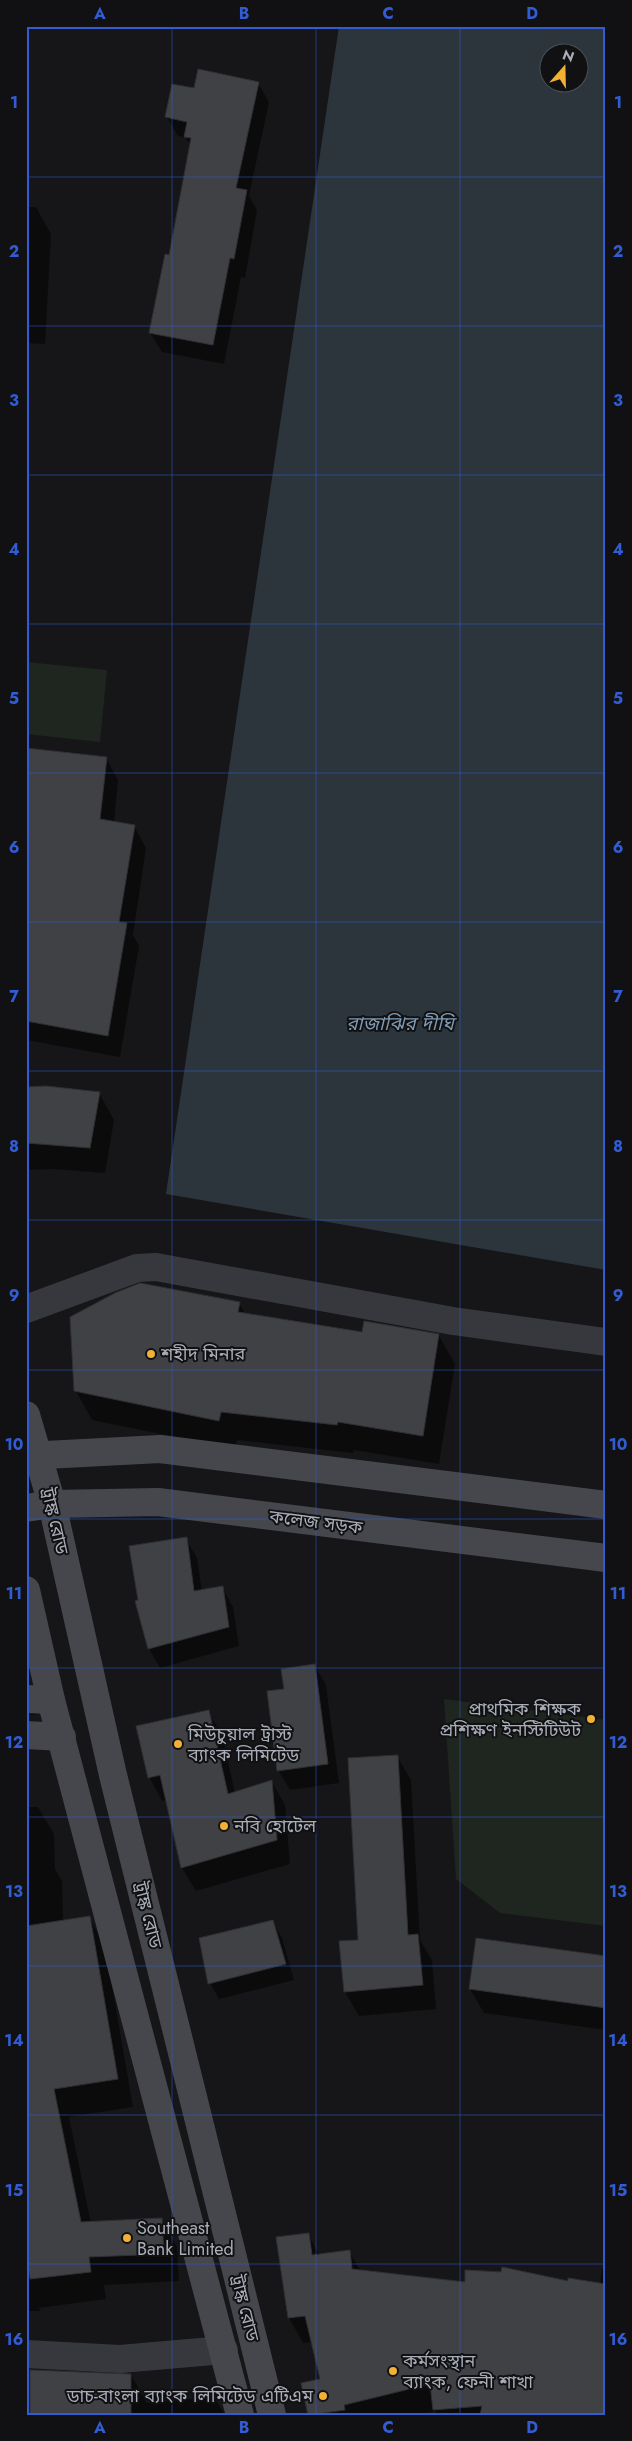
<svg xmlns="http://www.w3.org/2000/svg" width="632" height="2441" viewBox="0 0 632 2441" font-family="Jost,'Noto Sans Bengali',sans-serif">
  <rect width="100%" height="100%" fill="#161618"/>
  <!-- green -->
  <g fill="#1e261f">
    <path d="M26 662 107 670 100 742 26 734Z"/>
    <path d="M444 1699 606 1720V1926L500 1913 456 1879Z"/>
  </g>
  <!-- water -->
  <path fill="#2c353c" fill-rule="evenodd" d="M339 26H606V1270L166 1194ZM550 52H580V82H550Z"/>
  <!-- shadow -->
  <g fill="#0007">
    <path d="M258 83 269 102 249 196 257 210 245 278 241 277 224 364 162 352 150 333 170 256 191 146 186 138 178 136 167 117 195 90Z"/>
    <path d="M26 207H36L51 234 45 344 26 343Z"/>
    <path d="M26 749 106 758 118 780 114 823 134 826 146 848 133 935 139 946 120 1057 26 1040Z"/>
    <path d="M26 1089 99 1093 114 1120 105 1173 52 1169 26 1170Z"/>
    <path d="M239 1303 245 1314 363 1333 439 1336 455 1364 439 1464 354 1450 353 1453 237 1440 235 1449 92 1420 76 1391Z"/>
    <path d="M186 1539 197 1558 202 1591 222 1587 233 1607 239 1646 160 1668 149 1649 139 1601Z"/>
    <path d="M315 1666 326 1685 339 1783 290 1790 278 1770 285 1690Z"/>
    <path d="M26 1677 36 1714 34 1715 26 1713Z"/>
    <path d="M208 1712 222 1735 235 1793 272 1782 285 1805 290 1864 196 1891 182 1868 167 1800 162 1801 149 1777Z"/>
    <path d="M397 1756 411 1780 420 1940 432 1960 436 2009 359 2016 345 1992 341 1942 359 1941Z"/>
    <path d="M26 1807H38L54 1834 55 1869 62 1881 63 1921 89 1917 105 1945 133 2107 69 2117 91 2223 161 2220 177 2247 179 2281 104 2285 106 2299 39 2308 40 2311H26Z"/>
    <path d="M273 1922 282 1938 294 1980 219 1999 210 1983Z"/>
    <path d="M606 1957V2030L484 2013 470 1989Z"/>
    <path d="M308 2234 320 2256 349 2252 361 2271 466 2283 569 2282 600 2284 606 2245V2415H437L435 2411 420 2415H309L321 2380 313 2342 303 2343 289 2318Z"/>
    <path d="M131 2375 147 2403 214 2397 225 2415H31Z"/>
  </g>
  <!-- building -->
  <g fill="#404145" stroke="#303034">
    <path d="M198 69 259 82 236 188 247 190 234 259 230 258 213 345 149 333 165 254 169 255 191 138 184 137 187 122 165 117 172 84 194 88Z"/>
    <path d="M26 748 107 757 100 819 135 825 119 922 127 923 108 1036 26 1021Z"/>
    <path d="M46 1086 100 1092 90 1148 26 1143V1087Z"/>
    <path d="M140 1283 240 1302 238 1312 362 1332 364 1321 439 1334 423 1436 338 1422 337 1425 221 1412 219 1421 74 1391 70 1317 115 1293Z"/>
    <path d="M187 1537 194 1591 223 1586 229 1627 148 1649 135 1601 138 1600 129 1546Z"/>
    <path d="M315 1664 328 1764 277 1771 267 1691 284 1689 281 1669Z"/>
    <path d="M209 1710 228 1794 272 1780 277 1840 181 1868 160 1775 148 1778 136 1726Z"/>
    <path d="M398 1755 408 1935 418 1934 423 1985 344 1992 339 1941 358 1940 348 1758Z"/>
    <path d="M90 1916 118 2079 54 2089 81 2222 162 2218 164 2254 89 2257 91 2272 30 2279 26 2256V1926Z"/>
    <path d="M273 1920 286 1964 208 1984 199 1938Z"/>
    <path d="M476 1938 606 1956V2008L469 1989Z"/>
    <path d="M309 2233 312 2255 350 2250 352 2269 465 2282V2270L501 2272 502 2267 568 2281V2278L606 2284V2415H480L482 2406 433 2410 430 2384 344 2405 345 2410 308 2415 301 2383 320 2379 305 2316 288 2318 276 2237Z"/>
    <path d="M30 2370 131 2374V2415H30Z"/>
  </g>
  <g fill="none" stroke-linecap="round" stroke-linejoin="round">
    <!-- minor -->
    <g stroke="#37383d" stroke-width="28">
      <path d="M26 1309 137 1268 156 1267 453 1321 606 1342"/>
      <path d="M26 2354 120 2359 224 2350"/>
    </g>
    <!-- secondary -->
    <g stroke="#45474d" stroke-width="28">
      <path d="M26 1415 52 1504 113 1775 272 2415"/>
      <path d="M26 1456 160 1449 606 1505"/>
      <path d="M26 1508 52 1504 158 1502 606 1558"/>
      <path d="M26 1590 51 1700 240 2415"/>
      <path d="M26 1699 51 1700"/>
      <path d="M26 1735 62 1737"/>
    </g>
  </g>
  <!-- grid -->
  <path fill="none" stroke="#325cd3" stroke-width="1" stroke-opacity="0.55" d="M172 26V2415M316 26V2415M460 26V2415M26 177H606M26 326H606M26 475H606M26 624H606M26 773H606M26 922H606M26 1071H606M26 1220H606M26 1370H606M26 1519H606M26 1668H606M26 1817H606M26 1966H606M26 2115H606M26 2264H606"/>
  <!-- markers -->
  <g fill="#f2b134" stroke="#111113" stroke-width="2">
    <circle cx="151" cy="1354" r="5"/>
    <circle cx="591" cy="1719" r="5"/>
    <circle cx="178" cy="1744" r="5"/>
    <circle cx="224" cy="1826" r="5"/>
    <circle cx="127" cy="2238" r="5"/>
    <circle cx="393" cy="2371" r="5"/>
    <circle cx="323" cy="2396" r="5"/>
  </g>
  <g text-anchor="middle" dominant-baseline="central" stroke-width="4" stroke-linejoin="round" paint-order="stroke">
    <!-- poi labels -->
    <g font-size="18" fill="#a8adb8" stroke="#111113" text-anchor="start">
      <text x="161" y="1354">শহীদ মিনার</text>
      <text x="581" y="1709" text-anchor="end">প্রাথমিক শিক্ষক<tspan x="581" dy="21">প্রশিক্ষণ ইনস্টিটিউট</tspan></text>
      <text x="188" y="1734">মিউচুয়াল ট্রাস্ট<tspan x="188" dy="21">ব্যাংক লিমিটেড</tspan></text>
      <text x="234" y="1826">নবি হোটেল</text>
      <text x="137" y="2228">Southeast<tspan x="137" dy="21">Bank Limited</tspan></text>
      <text x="403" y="2361">কর্মসংস্থান<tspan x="403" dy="21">ব্যাংক, ফেনী শাখা</tspan></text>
      <text x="313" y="2396" text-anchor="end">ডাচ-বাংলা ব্যাংক লিমিটেড এটিএম</text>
    </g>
    <!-- street labels -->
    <g font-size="18" fill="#a8adb8" stroke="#111113">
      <text transform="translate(55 1521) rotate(77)">ট্রাঙ্ক রোড</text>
      <text transform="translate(316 1522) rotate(7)">কলেজ সড়ক</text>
      <text transform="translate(148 1915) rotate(76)">ট্রাঙ্ক রোড</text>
      <text transform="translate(245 2308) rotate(76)">ট্রাঙ্ক রোড</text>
    </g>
    <!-- water labels -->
    <g font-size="19" font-style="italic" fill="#7f9bb3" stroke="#111113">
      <text x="400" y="1023">রাজাঝির দীঘি</text>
    </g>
  </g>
  <!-- border -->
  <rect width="632" height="2441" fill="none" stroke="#111113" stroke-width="55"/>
  <!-- north arrow -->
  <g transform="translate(564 68) rotate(20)"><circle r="24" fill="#111113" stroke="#4d4f55"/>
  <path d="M0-4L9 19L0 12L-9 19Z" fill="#f2b134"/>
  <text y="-8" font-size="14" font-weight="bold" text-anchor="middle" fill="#a8adb8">N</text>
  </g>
  <rect x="28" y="28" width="576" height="2386" fill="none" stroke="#325cd3" stroke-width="2"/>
  <g font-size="16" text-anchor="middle" font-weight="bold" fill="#325cd3">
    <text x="100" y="19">A</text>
    <text x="244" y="19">B</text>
    <text x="388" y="19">C</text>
    <text x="532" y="19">D</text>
    <text x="14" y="108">1</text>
    <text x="618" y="108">1</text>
    <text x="14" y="257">2</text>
    <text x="618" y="257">2</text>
    <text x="14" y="406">3</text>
    <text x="618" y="406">3</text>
    <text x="14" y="555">4</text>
    <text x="618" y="555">4</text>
    <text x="14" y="704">5</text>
    <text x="618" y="704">5</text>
    <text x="14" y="853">6</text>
    <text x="618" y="853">6</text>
    <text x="14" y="1002">7</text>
    <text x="618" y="1002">7</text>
    <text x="14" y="1152">8</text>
    <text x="618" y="1152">8</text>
    <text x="14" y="1301">9</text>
    <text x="618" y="1301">9</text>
    <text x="14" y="1450">10</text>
    <text x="618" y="1450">10</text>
    <text x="14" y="1599">11</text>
    <text x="618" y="1599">11</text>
    <text x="14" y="1748">12</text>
    <text x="618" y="1748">12</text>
    <text x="14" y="1897">13</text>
    <text x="618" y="1897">13</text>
    <text x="14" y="2046">14</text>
    <text x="618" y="2046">14</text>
    <text x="14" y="2196">15</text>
    <text x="618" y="2196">15</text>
    <text x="14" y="2345">16</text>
    <text x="618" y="2345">16</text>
    <text x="100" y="2433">A</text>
    <text x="244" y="2433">B</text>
    <text x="388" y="2433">C</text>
    <text x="532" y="2433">D</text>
  </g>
</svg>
